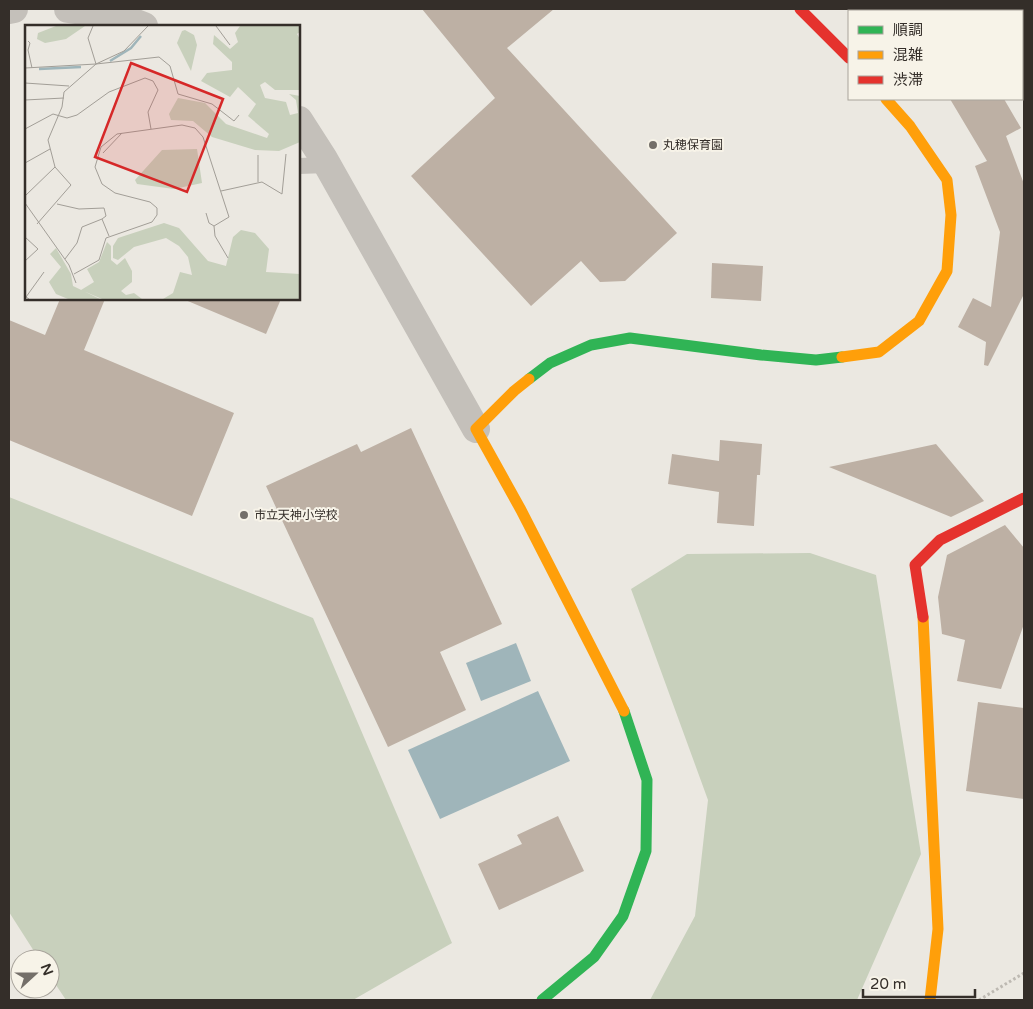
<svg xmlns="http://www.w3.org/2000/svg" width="1033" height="1009" viewBox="0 0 1033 1009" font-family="'Varela Round','Noto Sans JP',sans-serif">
  <rect width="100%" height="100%" fill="#ebe8e1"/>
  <!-- green -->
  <g fill="#c8d0bc">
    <path d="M9 497 313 618 452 943 353 1000H66L50 976V959H39L9 912Z"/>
    <path d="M810 553 876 575 921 854 857 1000H650L695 916 708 800 631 589 687 554Z"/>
  </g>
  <!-- water -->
  <g fill="#9fb5ba">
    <path d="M516 643 531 681 481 701 466 663Z"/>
    <path d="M538 691 570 761 440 819 408 750Z"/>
  </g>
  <!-- building -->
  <g fill="#bdb0a4">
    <path d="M422 9H554L507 48 677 233 625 281 600 282 581 261 531 306 411 176 495 98Z"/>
    <path d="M950 99H1004L1021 128 1006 136 1024 184V294L988 366 984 365 986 342 958 327 973 298 991 307 1000 232 975 166 987 161Z"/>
    <path d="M712 263 763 266 761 301 711 298Z"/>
    <path d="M60 299H105L84 350 234 413 192 516 9 440V320L45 335Z"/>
    <path d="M183 299H281L266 334Z"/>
    <path d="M411 428 502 624 440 652 466 710 388 747 266 486 357 444 361 452Z"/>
    <path d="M720 440 762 444 760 475H757L754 526 717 523 719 492 668 484 672 454 719 461Z"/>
    <path d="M936 444 984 501 951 517 829 467Z"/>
    <path d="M1005 525 1024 548V624L1001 689 957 681 965 640 942 634 938 597 947 555Z"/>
    <path d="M978 702 1024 708V799L966 791Z"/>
    <path d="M558 816 584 871 499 910 478 864 522 844 517 835Z"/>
  </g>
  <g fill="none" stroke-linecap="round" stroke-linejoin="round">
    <!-- path -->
    <g stroke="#bdb9b2" stroke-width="3" stroke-dasharray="2.5 2.5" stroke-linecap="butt">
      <path d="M9 999V1000"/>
      <path d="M979 1000 1024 973"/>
    </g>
    <!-- lane -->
    <path stroke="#c4c0ba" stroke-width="16" d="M299 166 327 165"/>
    <!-- street -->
    <g stroke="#c4c0ba" stroke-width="28">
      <path d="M68 9 118 16 144 26"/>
      <path d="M9 10 14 9"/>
      <path d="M299 120 324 159 476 429"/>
    </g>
    <!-- fast -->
    <g stroke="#30b455" stroke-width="11">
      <path d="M529 379 550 363 591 345 630 338 761 355 816 360 842 357"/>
      <path d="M542 1000 594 957 623 916 646 851 647 780 624 711"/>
    </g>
    <!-- slow -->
    <g stroke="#ff9f0a" stroke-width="11">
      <path d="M842 357 879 352 919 321 947 271 951 215 947 180 910 126 886 99"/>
      <path d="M529 379 514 391 476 429 521 510 624 711"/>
      <path d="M923 617 938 929 930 1000"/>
    </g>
    <!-- jam -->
    <g stroke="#e5322d" stroke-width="11">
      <path d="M800 9 849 58"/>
      <path d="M923 617 915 565 940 540 1024 498"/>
    </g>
  </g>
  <!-- markers -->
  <g fill="#746f69" stroke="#f7f3e8" stroke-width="2">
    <circle cx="653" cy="145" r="5"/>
    <circle cx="244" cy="515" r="5"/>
  </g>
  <g text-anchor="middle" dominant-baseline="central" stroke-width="4" stroke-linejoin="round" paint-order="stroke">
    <!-- poi labels -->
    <g font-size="12" fill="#342e29" stroke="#f7f3e8" text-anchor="start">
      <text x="663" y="145">丸穂保育園</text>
      <text x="254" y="515">市立天神小学校</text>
    </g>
  </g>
  <!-- overview -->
  <g transform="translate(25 25)">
    <rect width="275" height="275" fill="#ebe8e1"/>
    <path d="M31 1H60L41 14 20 18 12 14 13 8ZM215 1H275V7L272 9 275 14V65H250L240 57 235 60 240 73 261 77 265 90 273 88 271 75 264 69 275 71V117L254 126 230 125 187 112 168 96 146 95 144 89 153 73 180 78 201 99 242 113 244 109 223 91 231 79 213 62 205 72 176 56 182 48 207 45V37L188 19 189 10 205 24 213 17 210 8ZM160 5 169 10 172 20 166 46 152 18 157 6ZM172 124 177 158 149 164 112 159 110 155 137 125ZM139 198 154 203 183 236 201 241 208 212 216 205 230 208 244 224 241 247 275 249V274H138L148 268 155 247 167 250 163 232 154 221 141 213 109 222 93 235 88 233V221L93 213ZM82 217 86 221V235L92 240 100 233 107 246V257L96 266 101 270 109 268 117 274H77L56 265 69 257 62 244 74 237ZM31 223 46 249 48 261 75 274H43L31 269 24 257 36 242 25 229Z" fill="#c8d0bc"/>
    <path fill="none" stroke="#9fb5ba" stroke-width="2.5" d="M85 36 106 23 116 11M14 44 56 42"/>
    <path fill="none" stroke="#a29e97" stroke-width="1" d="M68 1 63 13 71 39M191 1 205 20M3 16 5 18 3 25 7 43M0 43 71 39 99 26 123 1M0 58 44 61M0 75 39 73M0 104 28 89 42 93 52 90 84 67 120 53 128 56 133 65 123 87 126 104M78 128 97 108M0 138 25 124M233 157V130M196 166 237 157 257 169 261 129M0 171 30 142M0 178 44 240 51 258M32 179 54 184 79 183 81 191 77 194 84 211M181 188 184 198 189 201M12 199 46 160 30 142 23 115 37 82 39 67 71 39 134 32 145 41 153 69 187 79 209 96 214 90M0 212 13 224 0 236M40 234 52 218 57 202 77 194M49 249 74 235 81 213 127 197 132 190V183L125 177 90 168 77 159 70 142 76 122 92 109 157 100 170 103 178 112 204 192 189 201 190 211 203 233M4 274 1 272 19 247"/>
    <path fill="#d62828" fill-opacity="0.15" stroke="#d62828" stroke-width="2.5" d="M106 38 198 74 162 167 70 132Z"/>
    <rect width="275" height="275" fill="none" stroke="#342e29" stroke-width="2.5"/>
  </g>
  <!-- border -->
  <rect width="1033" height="1009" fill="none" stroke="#342e29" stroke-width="20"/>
  <!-- legend -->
  <rect x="848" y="10" width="175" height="90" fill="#f7f3e8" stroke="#a9a49c"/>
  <rect x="858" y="26" width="25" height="8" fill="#30b455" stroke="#a9a49c"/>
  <text x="893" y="35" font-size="15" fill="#342e29">順調</text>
  <rect x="858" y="51" width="25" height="8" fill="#ff9f0a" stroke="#a9a49c"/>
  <text x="893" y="60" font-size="15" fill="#342e29">混雑</text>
  <rect x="858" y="76" width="25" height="8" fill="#e5322d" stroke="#a9a49c"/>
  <text x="893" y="85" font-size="15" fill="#342e29">渋滞</text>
  <!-- north arrow -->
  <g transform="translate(35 974) rotate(69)"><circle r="24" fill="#f7f3e8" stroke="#a9a49c"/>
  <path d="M0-4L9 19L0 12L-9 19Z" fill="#746f69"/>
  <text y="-8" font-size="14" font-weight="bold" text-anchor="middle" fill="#342e29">N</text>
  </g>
  <!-- scale -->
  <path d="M863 989v8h112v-8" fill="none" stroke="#342e29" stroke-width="2.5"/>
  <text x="870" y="989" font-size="15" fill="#342e29" stroke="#f7f3e8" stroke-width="4" paint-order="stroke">20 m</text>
</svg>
